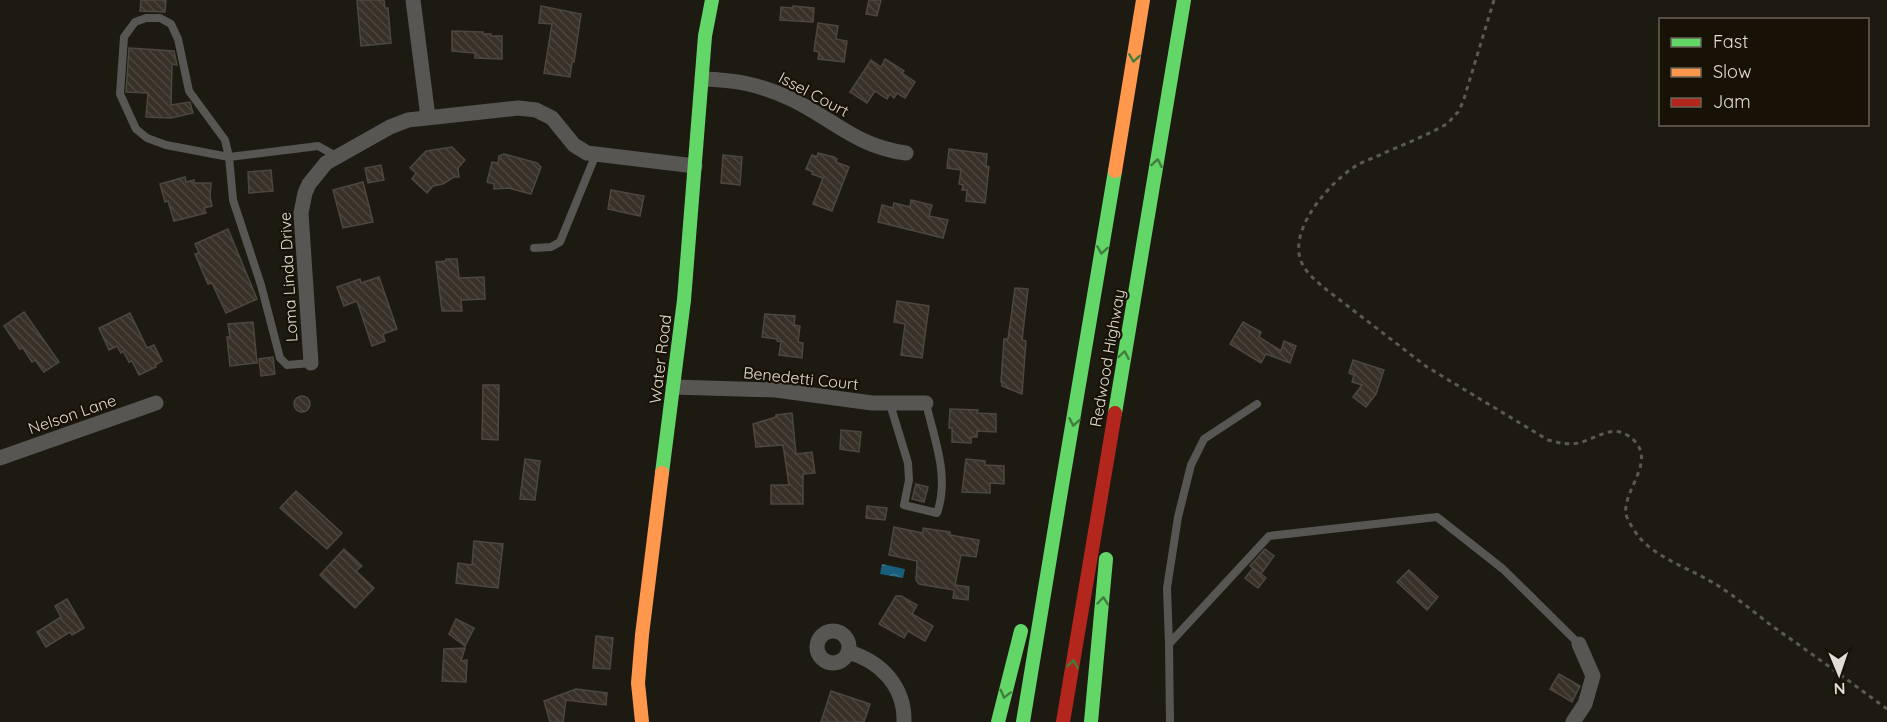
<svg xmlns="http://www.w3.org/2000/svg" width="1887" height="722" viewBox="0 0 1887 722" font-family="Quicksand,sans-serif">
  <defs>
    <pattern id="water-waves" width="16" height="10" patternUnits="userSpaceOnUse" patternTransform="scale(1.5)"><rect width="16" height="10" fill="#195e7a"/><path d="M0 5q4-4 8 0t8 0" fill="none" stroke="#3a758c"/></pattern>
    <pattern id="building-back-hatch" width="6" height="6" patternUnits="userSpaceOnUse" patternTransform="scale(1.5)"><rect width="6" height="6" fill="#383127"/><path d="M-1 5l2 2M0 0l6 6M5-1l2 2" fill="none" stroke="#4b453b"/></pattern>
  </defs>
  <rect width="100%" height="100%" fill="#1d1a12"/>
  <!-- water -->
  <path fill="url(#water-waves)" d="M882 564 905 569 903 578 880 574Z"/>
  <!-- building -->
  <g fill="url(#building-back-hatch)" stroke="#4c4841" stroke-width="1.5">
    <path d="M141 0H166L165 12 140 11Z"/>
    <path d="M357 0H384L385 8H388L391 43 361 46Z"/>
    <path d="M869 0H881L877 16 866 14Z"/>
    <path d="M541 6 581 14 574 62H572L570 77 544 73 552 24 539 23Z"/>
    <path d="M793 6 814 8 813 22 780 20 781 7 793 8Z"/>
    <path d="M818 23 838 26 836 39 847 41 844 62 818 59 819 52 814 51Z"/>
    <path d="M452 31 483 32V34H491V36H502V59L475 58V53L452 51Z"/>
    <path d="M129 48 174 51 177 65 172 64 171 105 190 102 193 113 171 118 146 117 148 93 126 92Z"/>
    <path d="M885 59 904 71 902 73 915 82 905 98 897 93 894 98 890 94 887 99 875 91 867 103 850 92 871 60 881 67Z"/>
    <path d="M452 147 465 160 458 168 459 177H454L443 184 433 186 427 193 412 179 416 173 410 168 426 151Z"/>
    <path d="M949 149 987 154 986 166 989 167 985 203 966 201 967 190H962L963 185 959 184 961 170 947 168Z"/>
    <path d="M818 153 834 157 837 159 836 162 849 167 832 211 813 204 823 178 812 174 813 172 806 169 812 155 817 157Z"/>
    <path d="M504 154 537 163 541 167 531 194 508 188 494 189V184L487 182 492 162 498 163 499 156Z"/>
    <path d="M723 155 742 157 740 185 721 183Z"/>
    <path d="M381 165 384 180 368 183 365 168Z"/>
    <path d="M271 170 273 191 249 193 248 172Z"/>
    <path d="M185 177 186 182 194 180V183H211L210 196 212 206 204 208 206 213 174 221 168 201 165 202 160 184Z"/>
    <path d="M363 182 373 222 343 228 333 190Z"/>
    <path d="M611 190 644 196 640 216 608 209Z"/>
    <path d="M911 200 932 205 929 216 948 220 943 238 878 222 882 205 893 208 894 203 910 207Z"/>
    <path d="M228 229 257 299 226 313 212 283 208 284 195 254 199 253 195 244Z"/>
    <path d="M446 259H457L459 278 484 277 485 299 461 300 462 311H442L436 262 446 261Z"/>
    <path d="M379 277 397 329 383 334 385 341 372 346 357 301 344 306 337 287 360 279 361 283Z"/>
    <path d="M1015 288 1028 289 1022 340 1026 341 1022 394 1002 386V382H1001L1004 339H1008Z"/>
    <path d="M897 301 929 306 922 358 901 355 905 324 894 322Z"/>
    <path d="M24 312 59 362 44 372 35 360 32 362 23 348 20 349 4 326Z"/>
    <path d="M130 313 147 348 154 345 162 361 155 365 156 367 139 375 132 361 129 362 123 351 121 353 117 346 109 350 99 328Z"/>
    <path d="M765 314 795 316 794 325 800 326 798 342 803 343 802 358 779 355 781 342 777 341V339L762 337Z"/>
    <path d="M253 322 257 363 230 366 227 337H230L228 324Z"/>
    <path d="M1243 322 1261 332 1259 337 1281 351 1284 341 1296 346 1290 363 1266 354 1261 363 1230 344Z"/>
    <path d="M273 357 275 374 261 376 259 359Z"/>
    <path d="M1353 360 1384 370 1376 394 1366 407 1353 397 1362 385 1352 382 1354 375 1349 373Z"/>
    <path d="M483 385H499L498 440 482 439Z"/>
    <circle cx="302" cy="404" r="8"/>
    <path d="M950 409 978 410 977 413 996 414V432L977 431V437H971V443L952 442V428H949Z"/>
    <path d="M792 413 796 454 812 452 815 473 803 474V504H771V485H789L783 445 756 447 753 424 776 417V415Z"/>
    <path d="M841 430 861 432 859 452 840 449Z"/>
    <path d="M525 459 540 461 535 500 520 499Z"/>
    <path d="M966 459 985 461V465L1004 466V484L990 483V493L962 492Z"/>
    <path d="M916 484 928 487 924 502 912 499Z"/>
    <path d="M296 491 342 533 327 549 280 508Z"/>
    <path d="M867 506 887 508 885 520 866 518Z"/>
    <path d="M894 527 923 533V528L950 532V535L979 540 976 557 961 555 955 585 969 587 968 600 953 598 954 590 919 584 916 580 917 561 889 555Z"/>
    <path d="M474 541 503 544 498 588 456 583 458 563 472 565Z"/>
    <path d="M344 549 362 566 356 571 374 588 355 608 320 575Z"/>
    <path d="M1265 549 1274 556 1261 574 1250 566Z"/>
    <path d="M1253 568 1266 578 1258 588 1245 578Z"/>
    <path d="M1409 570 1438 597 1427 610 1397 582Z"/>
    <path d="M896 596H901L917 605 912 614 933 626 925 641 908 631 904 638 879 624Z"/>
    <path d="M67 599 84 628 72 635 70 632 46 647 37 632 61 617 55 606Z"/>
    <path d="M456 619 474 628 465 646 449 634Z"/>
    <path d="M596 636 613 638 610 669 593 668Z"/>
    <path d="M465 648 461 661 467 660 466 682 442 681 444 649Z"/>
    <path d="M1559 674 1580 686 1572 702 1550 689Z"/>
    <path d="M576 689 607 693 606 705 566 700 563 722H550L544 701Z"/>
    <path d="M831 691 870 704 864 722H821Z"/>
  </g>
  <g fill="none" stroke-linecap="round" stroke-linejoin="round">
    <!-- path -->
    <path stroke="#5b5955" stroke-width="3" stroke-dasharray="4.5 4.5" stroke-linecap="butt" d="M1494 0 1463 102 1458 112 1447 124C1427 135 1405 144 1384 153 1374 158 1363 161 1354 167 1330 183 1291 226 1300 258 1303 270 1314 279 1323 287L1427 367 1548 440C1559 443 1568 445 1579 443 1595 439 1611 425 1627 435 1662 457 1622 489 1626 514 1627 520 1635 532 1639 537 1656 558 1695 571 1717 585 1736 597 1754 612 1772 626 1811 653 1849 681 1887 709"/>
    <!-- lane -->
    <g stroke="#585653" stroke-width="8">
      <path d="M534 248 551 247 560 242 596 154"/>
      <path d="M311 363 287 365 280 358 261 285 233 200 229 157 166 145 147 138 136 129 120 94 124 37 135 22 146 18H160L171 24 178 39 189 91 225 140 229 157 318 146 336 156"/>
      <path d="M890 404 908 463 909 480 904 505 937 513C950 476 934 439 926 403"/>
      <path d="M1169 644 1167 588 1178 517 1191 465 1204 439 1257 404"/>
      <path d="M1170 722 1169 644 1269 536 1437 517 1503 569 1579 644"/>
    </g>
    <!-- street -->
    <g stroke="#585653" stroke-width="15">
      <path d="M413 0 428 117"/>
      <path d="M702 79C736 80 759 84 791 99 833 119 857 147 906 153"/>
      <path d="M311 363 301 213 305 193 309 184 326 163 390 127 408 120 518 108 536 110 552 118 574 145 587 153 695 166"/>
      <path d="M673 387 776 390 872 403H926"/>
      <path d="M0 458 156 403"/>
      <circle cx="833" cy="647" r="16"/>
      <path d="M848 652C881 661 905 687 904 722"/>
      <path d="M1573 722 1585 704 1593 676 1579 644"/>
    </g>
    <!-- fast -->
    <g stroke="#63d668" stroke-width="14">
      <path d="M1115 413 1184 0"/>
      <path d="M662 473 684 300 705 36 712 0"/>
      <path d="M998 722 1021 631"/>
      <path d="M1023 722C1052 538 1085 355 1115 171"/>
      <path d="M1091 722 1106 559"/>
    </g>
    <!-- slow -->
    <g stroke="#ff974d" stroke-width="14">
      <path d="M1115 171 1143 0"/>
      <path d="M642 722 638 683 642 635 662 473"/>
    </g>
    <!-- jam -->
    <path stroke="#b3261e" stroke-width="14" d="M1063 722 1115 413"/>
  </g>
  <!-- one-way arrows -->
  <defs><path id="oneway-chevron" d="M-2-3.5L2.5 0L-2 3.5" fill="none" stroke-width="1.6" stroke-linecap="round" stroke-linejoin="round" transform="scale(1.5)"/></defs>
  <g stroke="#417e3c">
    <use href="#oneway-chevron" transform="translate(1134 58) rotate(99)"/>
    <use href="#oneway-chevron" transform="translate(1157 163) rotate(-80)"/>
    <use href="#oneway-chevron" transform="translate(1102 250) rotate(99)"/>
    <use href="#oneway-chevron" transform="translate(1124 355) rotate(-80)"/>
    <use href="#oneway-chevron" transform="translate(1074 422) rotate(100)"/>
    <use href="#oneway-chevron" transform="translate(1103 601) rotate(-85)"/>
    <use href="#oneway-chevron" transform="translate(1073 664) rotate(-81)"/>
    <use href="#oneway-chevron" transform="translate(1005 694) rotate(104)"/>
  </g>
  <g text-anchor="middle" dominant-baseline="central" stroke-width="4.5" stroke-linejoin="round" paint-order="stroke">
    <!-- street labels -->
    <g font-size="16" fill="#e1ddd4" stroke="#181206">
      <text transform="translate(814 94) rotate(28)">Issel Court</text>
      <text transform="translate(288 277) rotate(-93)">Loma Linda Drive</text>
      <text transform="translate(1107 358) rotate(-80)">Redwood Highway</text>
      <text transform="translate(660 359) rotate(-83)">Water Road</text>
      <text transform="translate(801 378) rotate(6)">Benedetti Court</text>
      <text transform="translate(72 414) rotate(-19)">Nelson Lane</text>
    </g>
  </g>
  <!-- legend -->
  <rect x="1659" y="18" width="210" height="108" fill="#181206" stroke="#686358" stroke-width="1.5"/>
  <rect x="1671" y="38" width="30" height="9" fill="#63d668" stroke="#686358" stroke-width="1.5"/>
  <text x="1713" y="48" font-size="18" fill="#e1ddd4">Fast</text>
  <rect x="1671" y="68" width="30" height="9" fill="#ff974d" stroke="#686358" stroke-width="1.5"/>
  <text x="1713" y="78" font-size="18" fill="#e1ddd4">Slow</text>
  <rect x="1671" y="98" width="30" height="9" fill="#b3261e" stroke="#686358" stroke-width="1.5"/>
  <text x="1713" y="108" font-size="18" fill="#e1ddd4">Jam</text>
  <!-- north arrow -->
  <g transform="translate(1839 674) rotate(178)" stroke="#181206" stroke-width="4.5" paint-order="stroke">
  <path d="M0-4.5L10 22L0 15L-10 22Z" fill="#e1ddd4"/>
  <text y="-9" font-size="16" font-weight="bold" text-anchor="middle" fill="#e1ddd4">N</text>
  </g>
</svg>
